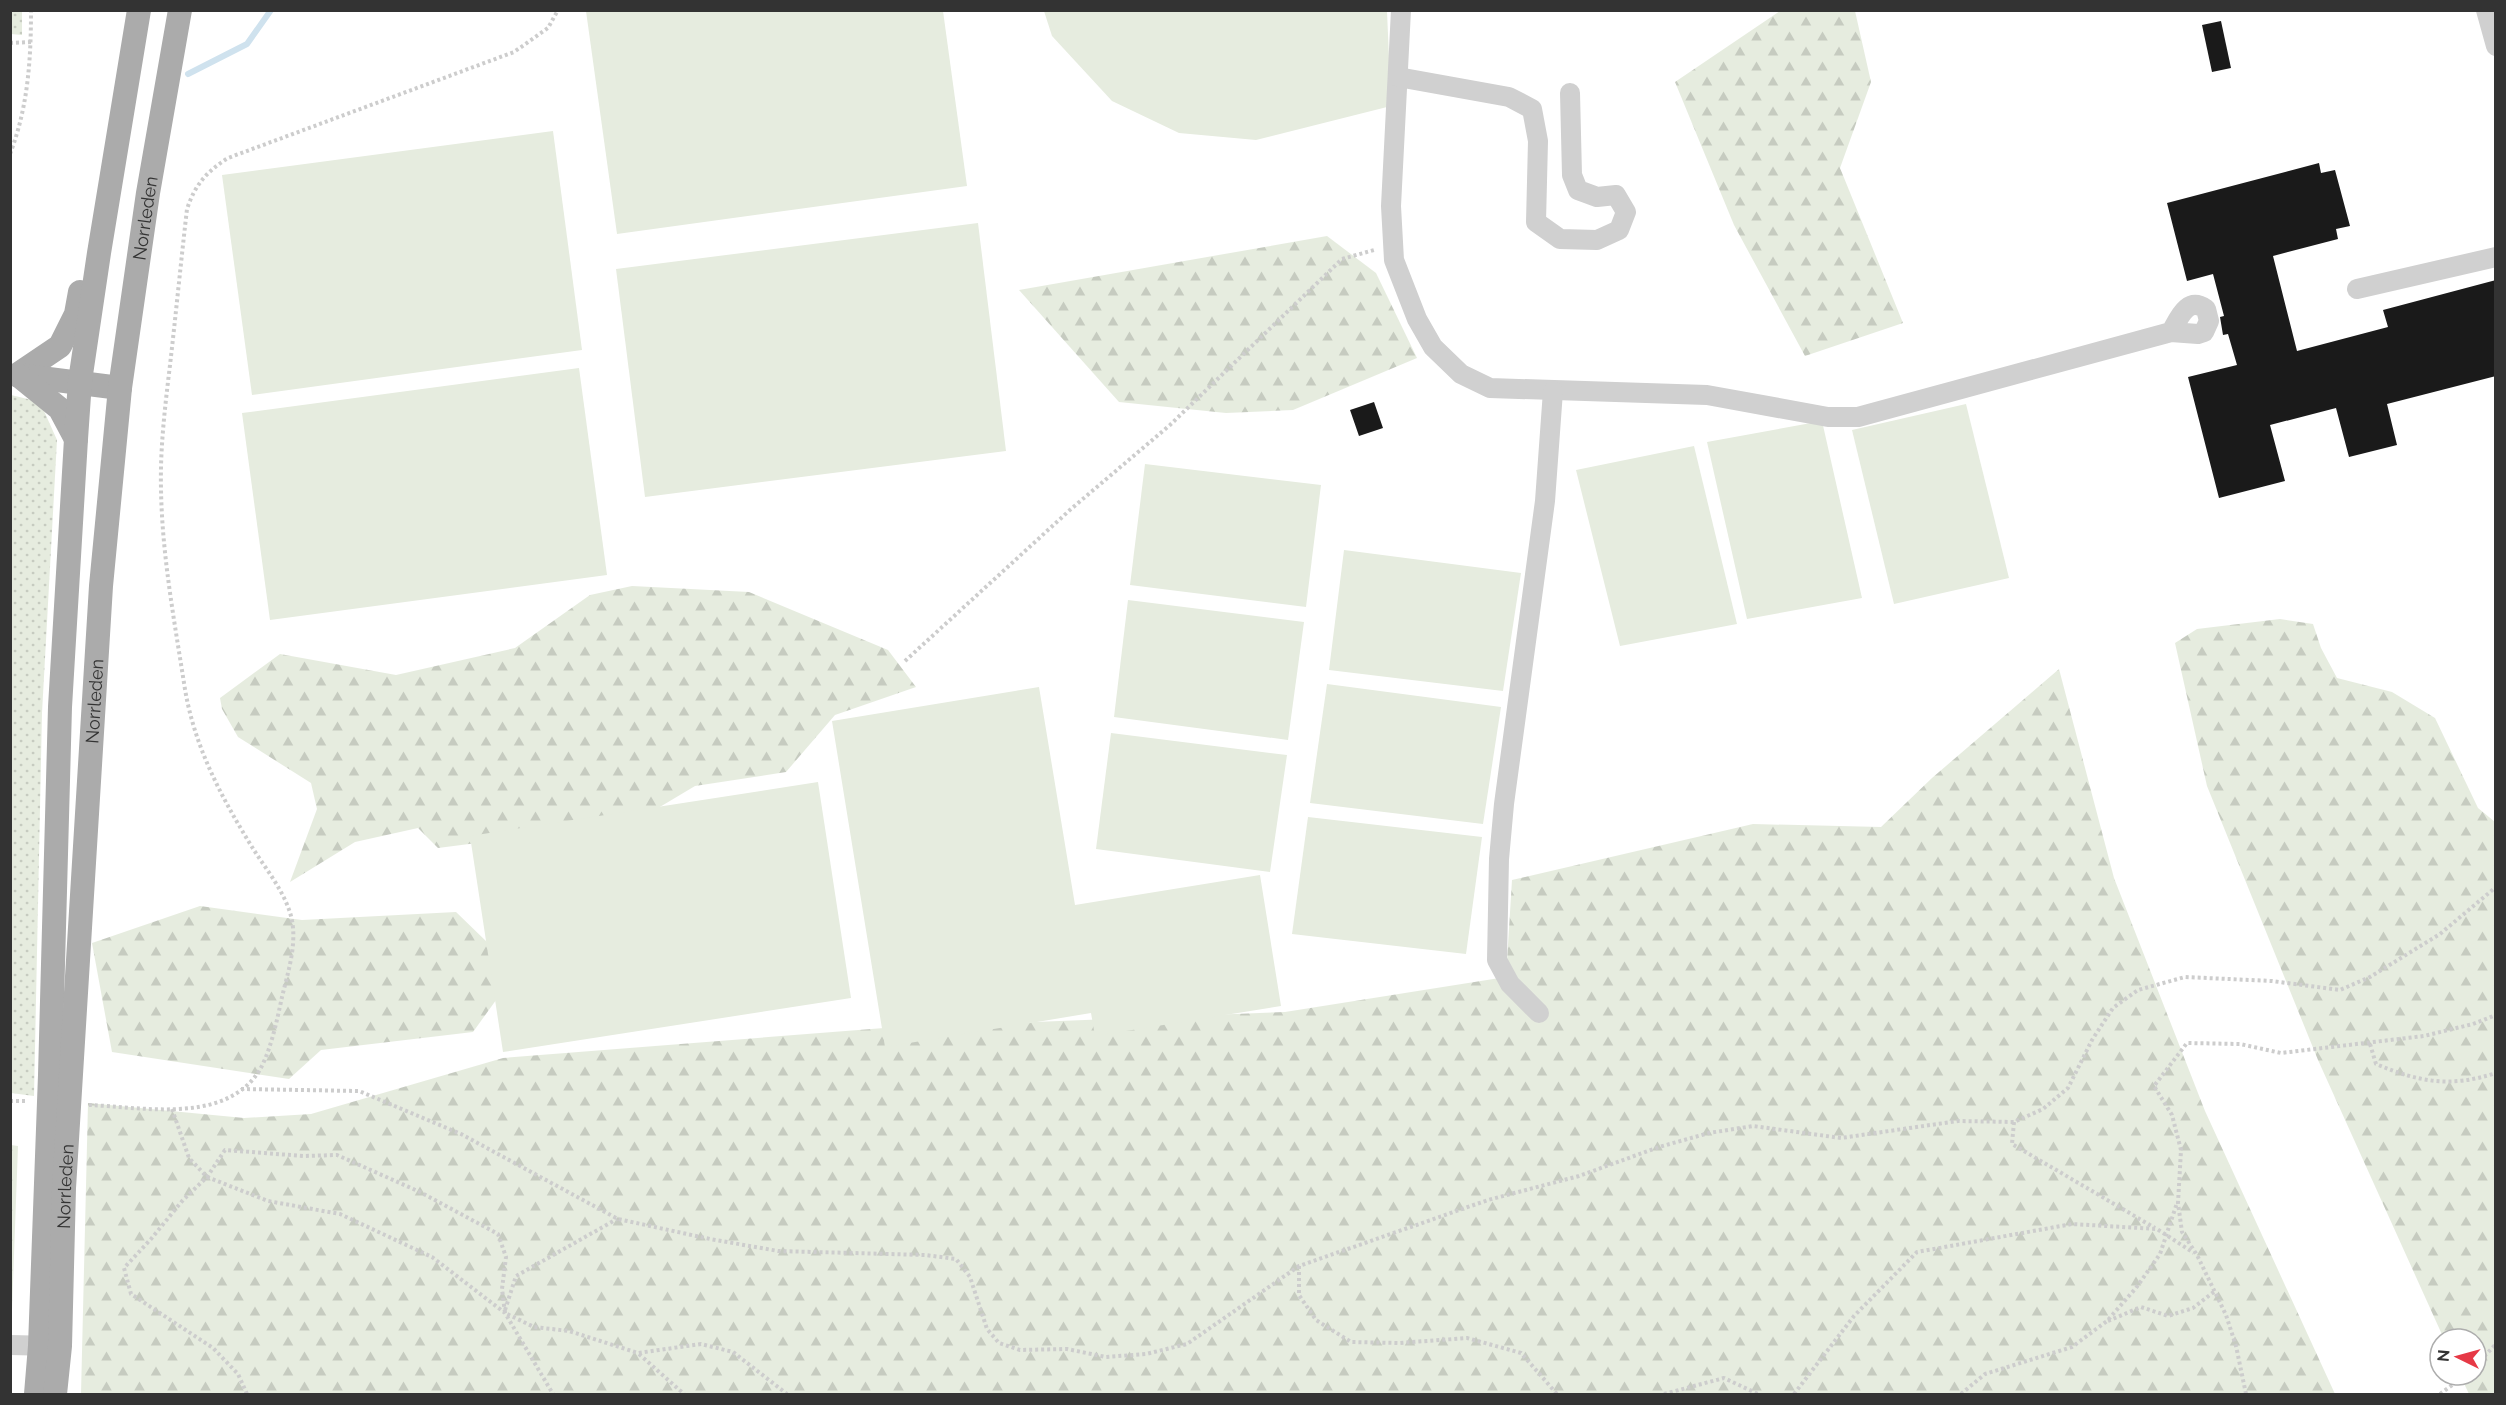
<svg xmlns="http://www.w3.org/2000/svg" width="2506" height="1405" viewBox="0 0 2506 1405" font-family="Raleway,sans-serif">
  <defs>
    <pattern id="grass-dots" width="8" height="8" patternUnits="userSpaceOnUse" patternTransform="scale(1.5)"><rect width="8" height="8" fill="#e6ecdf"/><path d="M2 2h.1M6 6h.1" fill="none" stroke="#c6cbc0" stroke-width="1.8" stroke-linecap="round"/></pattern>
    <pattern id="forest-firs" width="22" height="20" patternUnits="userSpaceOnUse" patternTransform="scale(1.5)"><rect width="22" height="20" fill="#e6ecdf"/><path d="M5 1l3.5 6h-7zM16 11l3.5 6h-7z" fill="#c6cbc0"/></pattern>
  </defs>
  <rect width="100%" height="100%" fill="#fff"/>
  <!-- grass -->
  <g fill="url(#grass-dots)">
    <path d="M10 11H22V35L11 34Z"/>
    <path d="M11 395 40 402 57 440 42 713 34 1096 11 1093Z"/>
  </g>
  <!-- forest -->
  <g fill="url(#forest-firs)">
    <path d="M1780 11H1855L1871 82 1840 168 1903 323 1805 356 1734 225 1675 82Z"/>
    <path d="M1327 236 1376 273 1417 358 1293 410 1226 413 1119 402 1019 290Z"/>
    <path d="M632 586 749 592 888 650 916 687 835 715 786 772 695 786 633 823 438 848 418 828 355 842 290 882 317 809 311 783 238 737 222 709 220 698 280 654 396 675 515 648 590 595Z"/>
    <path d="M2280 619 2313 624 2321 648 2337 678 2392 692 2435 718 2478 808 2495 822V1394H2469L2460 1375H2476V1339H2444L2318 1060 2207 786 2175 643 2197 629Z"/>
    <path d="M2059 669 2114 878 2205 1111 2335 1394H81L88 1103 244 1118 311 1114 503 1058 884 1028 1285 1012 1506 977 1512 880 1753 824 1881 827 1932 778Z"/>
    <path d="M200 906 302 920 456 912 517 971 473 1032 321 1050 289 1079 112 1052 92 943Z"/>
    <path d="M11 1145 18 1146 12 1310H10Z"/>
  </g>
  <!-- green -->
  <g fill="#e6ecdf">
    <path d="M586 11H943L967 186 617 234Z"/>
    <path d="M1044 11H1387L1391 106 1256 140 1179 133 1112 101 1052 36Z"/>
    <path d="M553 131 582 350 252 395 222 175Z"/>
    <path d="M978 223 1006 451 645 497 616 269Z"/>
    <path d="M579 368 607 575 270 620 242 413Z"/>
    <path d="M1966 404 2009 578 1894 604 1852 430Z"/>
    <path d="M1822 421 1862 598 1747 619 1707 442Z"/>
    <path d="M1694 446 1737 624 1620 646 1576 470Z"/>
    <path d="M1145 464 1321 485 1306 607 1130 585Z"/>
    <path d="M1344 550 1521 573 1503 691 1329 670Z"/>
    <path d="M1128 600 1304 622 1288 740 1114 717Z"/>
    <path d="M1327 684 1501 707 1483 824 1310 803Z"/>
    <path d="M1039 687 1075 905 1260 875 1281 1006 1095 1036 1091 1013 885 1047 832 721Z"/>
    <path d="M1111 733 1287 755 1270 872 1096 849Z"/>
    <path d="M818 782 851 998 503 1052 470 836Z"/>
    <path d="M1308 817 1482 837 1466 954 1292 934Z"/>
  </g>
  <g fill="none" stroke-linecap="round" stroke-linejoin="round">
    <!-- stream -->
    <path stroke="#cfe2ee" stroke-width="6" d="M188 74 247 44 271 10"/>
  </g>
  <!-- building -->
  <g fill="#1a1a1a">
    <path d="M2221 21 2231 68 2212 72 2202 25Z"/>
    <path d="M2319 163 2321 173 2335 170 2350 226 2336 229 2338 239 2273 256 2297 351 2388 327 2383 310 2496 280V376L2387 404 2397 445 2349 457 2336 408 2270 425 2285 481 2219 498 2188 377 2237 365 2228 334 2223 335 2220 317 2224 316 2213 274 2187 281 2167 203Z"/>
    <path d="M1374 402 1383 428 1359 436 1350 410Z"/>
  </g>
  <g fill="none" stroke-linecap="round" stroke-linejoin="round">
    <!-- path -->
    <g stroke="#cdcdcd" stroke-width="4" stroke-dasharray="3 3" stroke-linecap="butt">
      <path d="M10 43 31 42"/>
      <path d="M10 154C28 107 31 60 31 10"/>
      <path d="M905 661 1071 509 1170 425 1342 259 1374 250"/>
      <path d="M2370 1044 2376 1064C2419 1082 2450 1088 2496 1073"/>
      <path d="M241 1089 359 1091 461 1134 618 1219 710 1239 778 1251 925 1255 956 1259 970 1277 987 1329 999 1343 1020 1350 1067 1349 1106 1357 1146 1354 1187 1344 1299 1266 1488 1200 1579 1176 1659 1147 1709 1133 1753 1126 1841 1138 1958 1121 2014 1122 2043 1109 2068 1088 2092 1040 2113 1008 2138 990 2185 977 2272 981 2340 990 2370 977 2440 934 2496 887"/>
      <path d="M10 1101H28"/>
      <path d="M89 1105C140 1107 217 1123 254 1078 269 1061 277 1020 282 997 289 968 300 936 288 907 280 886 264 866 252 847 220 795 193 744 184 683 174 619 162 554 161 489 160 448 165 407 170 365 176 313 181 261 187 209 195 185 206 172 228 158L514 52 548 28 558 10"/>
      <path d="M172 1109 189 1158 207 1177 268 1201 340 1214 432 1257 505 1313 553 1394"/>
      <path d="M2014 1122 2012 1144 2155 1228"/>
      <path d="M1299 1266V1295L1316 1320 1351 1342 1399 1343 1467 1338 1521 1353 1557 1394"/>
      <path d="M505 1310 516 1276 617 1219"/>
      <path d="M2108 1321 2141 1307 2168 1316 2193 1308 2215 1291"/>
      <path d="M639 1354 684 1394"/>
      <path d="M2476 1365 2496 1344"/>
      <path d="M247 1394 238 1374 213 1348 131 1294 124 1268 151 1239 183 1200 207 1177 225 1150 303 1156 337 1155 420 1192 498 1234 506 1257 502 1289 505 1313 534 1327 569 1331 638 1353 701 1344 733 1352 787 1394"/>
      <path d="M1664 1394 1724 1378 1758 1394"/>
      <path d="M1794 1394 1854 1316 1917 1252 2072 1224 2157 1229 2194 1253"/>
      <path d="M1961 1394 1985 1374 2072 1347 2107 1321 2136 1288 2160 1254 2177 1203"/>
      <path d="M2246 1394 2236 1346 2226 1315 2197 1255 2182 1232 2178 1203 2181 1150 2172 1115 2154 1086 2187 1043 2240 1044 2281 1053 2424 1036 2473 1024 2496 1015"/>
      <path d="M2440 1394 2466 1375"/>
    </g>
    <!-- minor -->
    <g stroke="#d0d0d0" stroke-width="20">
      <path d="M1401 10 1391 206 1394 260 1417 319 1433 347 1461 374 1490 388 1707 395 1828 417H1858L2171 332 2198 334 2204 332 2209 321 2206 309C2187 296 2179 318 2171 332"/>
      <path d="M2486 10 2496 46"/>
      <path d="M1398 77 1509 97 1532 109 1538 141 1536 222 1560 239 1597 240 1619 230 1626 212 1616 195 1597 197 1578 190 1572 175 1570 93"/>
      <path d="M2357 289 2496 257"/>
      <path d="M1539 1013 1510 984 1497 960 1499 859 1504 804 1545 501 1553 391"/>
      <path d="M10 1345 54 1346"/>
    </g>
    <!-- major -->
    <g stroke="#ababab" stroke-width="24">
      <path d="M17 375 60 346 76 314 80 292"/>
      <path d="M17 375 120 388"/>
      <path d="M18 375 60 409 76 439"/>
      <path d="M36 1394 40 1346 50 1075 60 707 76 439 80 381 99 253 139 10"/>
      <path id="s1" d="M55 1394 60 1346 64 1188 101 586 120 388 148 193 180 10"/>
    </g>
  </g>
  <g text-anchor="middle" dominant-baseline="central" stroke-width="6" stroke-linejoin="round" paint-order="stroke">
    <!-- street labels -->
    <g font-size="18" fill="#333" stroke="#fff">
      <text stroke="none"><textPath href="#s1" startOffset="1180">Norrleden</textPath></text>
      <text stroke="none"><textPath href="#s1" startOffset="694">Norrleden</textPath></text>
      <text stroke="none"><textPath href="#s1" startOffset="208">Norrleden</textPath></text>
    </g>
  </g>
  <!-- border -->
  <rect width="2506" height="1405" fill="none" stroke="#333333" stroke-width="24"/>
  <!-- north arrow -->
  <g transform="translate(2458 1357) rotate(275)"><circle r="28" fill="#ffffff" stroke="#adadad" stroke-width="1.5"/>
  <path d="M0-4.5L10 22L0 15L-10 22Z" fill="#e63946"/>
  <text y="-9" font-size="16" font-weight="bold" text-anchor="middle" fill="#333333">N</text>
  </g>
</svg>
